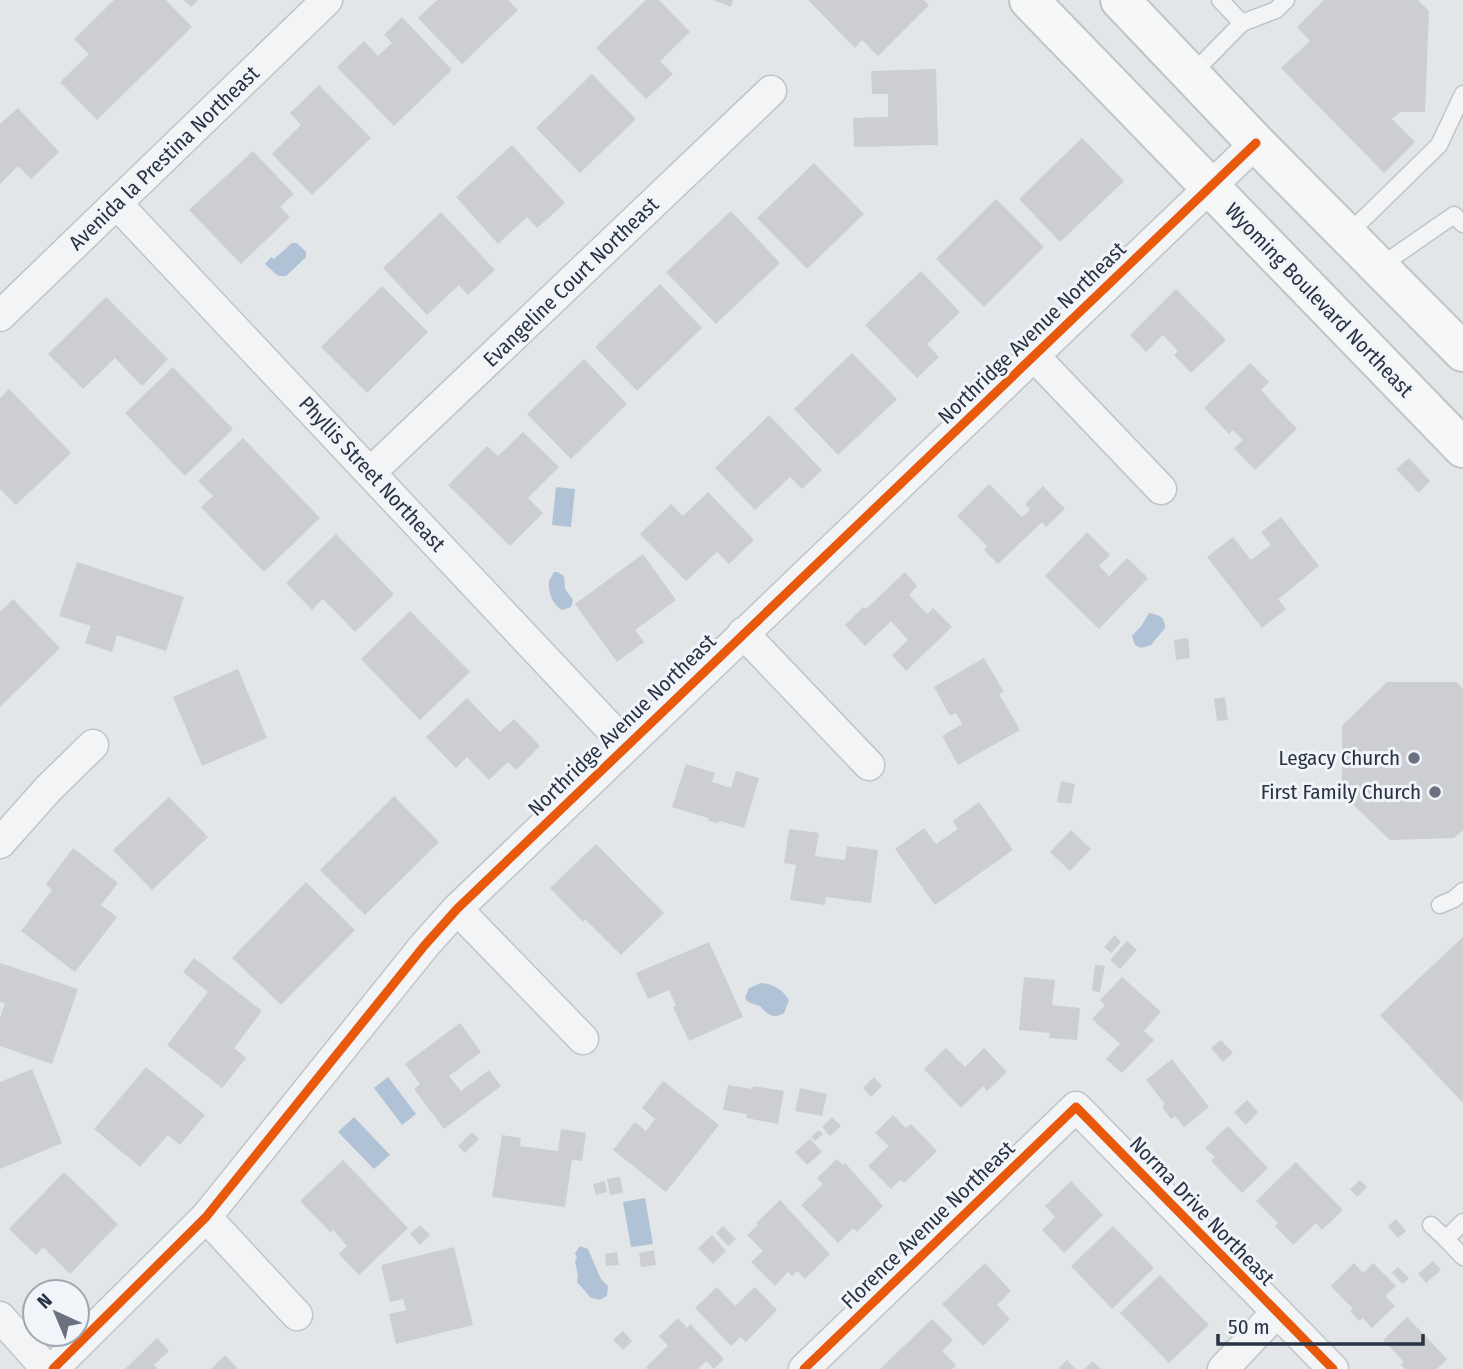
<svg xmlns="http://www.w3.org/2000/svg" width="1463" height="1369" viewBox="0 0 1463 1369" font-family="'Fira Sans Condensed',sans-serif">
  <rect width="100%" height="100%" fill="#e3e6e9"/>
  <!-- water -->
  <g fill="#afc2d6">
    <path d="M292 243H297L306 252V257L286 276H278L265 264 271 257 274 259Z"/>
    <path d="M556 487 575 489 571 527 552 525Z"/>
    <path d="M554 572H557L564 576 565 589 573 600 571 607 562 610C552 604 548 592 549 581Z"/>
    <path d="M1149 613C1159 615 1165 616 1165 628L1151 645 1141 648 1135 645 1132 636 1142 625Z"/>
    <path d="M761 983C773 984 783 990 789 1000L784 1013C773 1020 767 1014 760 1006L748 1002 745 998 749 988Z"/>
    <path d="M388 1077 416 1114 402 1125 374 1088Z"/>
    <path d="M354 1117 390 1155 374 1169 338 1132Z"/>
    <path d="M645 1198 653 1244 631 1247 623 1202Z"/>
    <path d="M580 1246 588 1249 601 1279 608 1286 607 1296 600 1300 591 1298 577 1282 578 1275 575 1261 577 1258 575 1253Z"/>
  </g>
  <!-- building -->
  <g fill="#ccced1">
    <path d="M114 0H166L192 27 97 120 60 82 89 54 74 39Z"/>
    <path d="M184 0H198L191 7Z"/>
    <path d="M437 0H508L518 10 462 64 418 18Z"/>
    <path d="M646 0H659L690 32 660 61 673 74 646 99 596 48Z"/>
    <path d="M713 0H733L731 7Z"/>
    <path d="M808 0H924L929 5 878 56 862 40 855 48Z"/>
    <path d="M1324 0H1418L1429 11 1425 112H1400L1392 119 1415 142 1384 173 1281 68 1310 41 1297 27Z"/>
    <path d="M402 17 452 70 394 126 337 67 364 41 378 56 392 43 384 35Z"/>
    <path d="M936 69 938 145 854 147 853 118 888 117V94H872L871 71Z"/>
    <path d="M592 74 636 119 580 173 536 128Z"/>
    <path d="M319 85 371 138 312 195 272 154 301 125 290 113Z"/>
    <path d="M18 108 59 152 31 179 18 166 0 184V124Z"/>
    <path d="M1082 138 1124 181 1060 242 1019 199Z"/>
    <path d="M512 145 565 203 537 228 527 217 498 244 456 197Z"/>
    <path d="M253 151 294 194 280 207 290 217 241 264 189 210Z"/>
    <path d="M814 163 864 214 807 269 757 218Z"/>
    <path d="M996 199 1044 247 984 307 936 259Z"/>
    <path d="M731 211 780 263 716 324 666 272Z"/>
    <path d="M441 212 495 270 468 295 459 285 427 315 383 268Z"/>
    <path d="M921 271 960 312 927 344 939 357 917 378 865 325Z"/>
    <path d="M660 284 702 328 637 391 595 347Z"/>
    <path d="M382 286 428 332 367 393 321 347Z"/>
    <path d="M1176 289 1226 340 1191 373 1174 355 1178 351 1163 335 1146 352 1130 335Z"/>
    <path d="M106 297 168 359 142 386 115 358 83 389 48 354Z"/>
    <path d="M852 353 897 399 838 455 794 409Z"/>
    <path d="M584 359 627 404 571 459 527 414Z"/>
    <path d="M1250 363 1269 382 1261 390 1297 429 1255 470 1234 448 1243 440 1233 430 1229 434 1204 408Z"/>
    <path d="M173 367 233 429 185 476 125 413Z"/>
    <path d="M9 389 71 453 16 505 0 489V398Z"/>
    <path d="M769 415 822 470 802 489 790 477 755 510 715 468Z"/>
    <path d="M523 432 559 467 528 498 543 513 510 546 448 485 487 446 498 456Z"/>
    <path d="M243 438 320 518 264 572 201 507 213 496 198 481Z"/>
    <path d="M1409 458 1430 481 1419 493 1396 469Z"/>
    <path d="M989 484 1022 517 1030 510 1025 504 1043 486 1065 509 1046 527 1042 522 998 564 984 550 987 546 957 516Z"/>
    <path d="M708 492 754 540 729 564 717 552 686 581 640 534 671 504 683 516Z"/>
    <path d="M1281 517 1319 566 1278 599 1286 609 1262 628 1207 557 1233 537 1251 560 1271 545 1261 532Z"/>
    <path d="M1087 532 1110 555 1099 566 1109 576 1127 558 1148 578 1099 629 1045 576Z"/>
    <path d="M336 534 394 594 355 632 323 599 312 610 286 583Z"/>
    <path d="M643 554 676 600 635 630 644 642 617 662 575 604Z"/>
    <path d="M77 562 184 597 166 651 117 635 112 652 85 643 91 626 59 616Z"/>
    <path d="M905 572 917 586 909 595 927 614 933 608 952 627 906 671 892 655 908 640 891 621 865 646 845 625 863 607 866 609Z"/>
    <path d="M13 599 60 648 0 707V612Z"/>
    <path d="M410 611 470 672 420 720 361 659Z"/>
    <path d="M1188 638 1190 658 1176 660 1174 640Z"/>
    <path d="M984 658 1004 692 999 694 1020 730 958 765 942 736 962 724 956 713 950 716 934 687Z"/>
    <path d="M238 669 267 738 202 766 173 697Z"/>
    <path d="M1387 682H1456L1463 689V830L1454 838 1390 840 1342 794V726Z"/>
    <path d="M1225 697 1228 720 1217 721 1214 699Z"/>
    <path d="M467 698 500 732 514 719 540 746 516 770 508 762 489 780 467 757 456 768 426 737Z"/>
    <path d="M686 764 715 773 712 782 731 788 736 771 759 778 744 828 720 821 717 823 709 821 708 818 672 807Z"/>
    <path d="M1061 781 1075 784 1071 804 1057 802Z"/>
    <path d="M394 796 439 842 365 915 320 870Z"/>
    <path d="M169 797 208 837 152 890 113 850Z"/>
    <path d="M979 802 1013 850 935 905 895 849 924 828 936 844 958 829 953 821Z"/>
    <path d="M789 829 819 833 815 856 845 860 847 846 878 850 871 903 826 897 825 905 790 900 796 865 784 863Z"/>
    <path d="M1071 830 1091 849 1070 871 1050 852Z"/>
    <path d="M596 844 664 913 621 955 585 919 583 922 550 888Z"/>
    <path d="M73 848 118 883 101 905 117 917 75 972 21 931 52 890 46 884Z"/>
    <path d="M306 882 355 930 281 1005 232 958Z"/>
    <path d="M1115 935 1121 942 1111 953 1104 947Z"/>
    <path d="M1463 937V1103L1380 1015Z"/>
    <path d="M1127 941 1137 950 1120 969 1110 960Z"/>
    <path d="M709 942 743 1017 689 1041 673 1007 676 1006 669 990 648 999 636 973Z"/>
    <path d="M194 958 262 1011 234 1048 246 1058 222 1088 167 1045 208 992 183 972Z"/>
    <path d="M0 963 78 989 52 1064 0 1046V1018L5 1003 0 1002Z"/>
    <path d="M1095 965 1105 966 1100 992 1092 991Z"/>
    <path d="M1024 977 1055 980 1052 1005 1080 1008 1077 1040 1049 1038 1050 1033 1019 1030Z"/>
    <path d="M1122 977 1161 1012 1144 1031 1154 1040 1122 1073 1106 1059 1120 1044 1092 1019 1105 1005 1100 1000Z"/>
    <path d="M460 1023 481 1052 449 1076 461 1091 489 1070 501 1086 444 1129 414 1089 420 1084 405 1064Z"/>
    <path d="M1221 1040 1233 1053 1223 1062 1211 1048Z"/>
    <path d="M946 1048 965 1067 984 1048 1007 1072 987 1091 983 1086 961 1108 924 1069Z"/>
    <path d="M1172 1059 1209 1107 1184 1127 1175 1116 1171 1119 1162 1107 1165 1104 1146 1080Z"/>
    <path d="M146 1067 205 1115 180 1145 168 1135 140 1167 94 1129Z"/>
    <path d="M32 1069 62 1143 0 1169V1082Z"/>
    <path d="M874 1077 882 1086 871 1097 863 1088Z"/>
    <path d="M663 1081 719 1125 666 1192 613 1150 635 1122 646 1131 655 1119 642 1108Z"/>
    <path d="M728 1085 752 1089 753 1086 784 1091 778 1124 746 1118 747 1114 723 1110Z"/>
    <path d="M800 1088 827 1094 822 1116 795 1111Z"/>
    <path d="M1247 1100 1258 1112 1246 1125 1234 1112Z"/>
    <path d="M893 1115 906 1128 911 1124 937 1151 904 1183 900 1180 891 1189 868 1166 889 1146 875 1133Z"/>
    <path d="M832 1117 841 1126 830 1136 822 1127Z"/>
    <path d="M1228 1126 1268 1168 1242 1193 1211 1161 1215 1157 1205 1148Z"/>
    <path d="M561 1129 586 1133 582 1161 572 1160 565 1207 492 1197 502 1135 521 1138 520 1146 558 1151Z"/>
    <path d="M819 1130 823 1134 815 1141 811 1137Z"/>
    <path d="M472 1132 479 1139 465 1153 458 1146Z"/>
    <path d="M810 1139 822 1152 807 1165 795 1152Z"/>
    <path d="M837 1159 843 1165 845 1163 883 1206 857 1232 853 1228 838 1243 801 1205 823 1184 817 1178Z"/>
    <path d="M343 1160 408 1228 359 1275 339 1254 347 1246 333 1230 330 1232 300 1201Z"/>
    <path d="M1296 1162 1343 1210 1322 1230 1316 1223 1293 1245 1275 1226 1278 1223 1256 1201Z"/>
    <path d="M64 1172 118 1224 70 1274 43 1247 36 1255 9 1229Z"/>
    <path d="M620 1177 623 1193 610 1195 607 1179Z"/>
    <path d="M1360 1180 1367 1187 1357 1197 1350 1189Z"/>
    <path d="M605 1181 607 1192 596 1195 593 1184Z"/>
    <path d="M1071 1181 1103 1215 1064 1253 1042 1230 1055 1217 1045 1206Z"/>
    <path d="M780 1200 830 1254 805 1279 797 1271 792 1276 788 1272 775 1286 751 1262 763 1251 747 1235 758 1225 756 1223Z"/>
    <path d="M1396 1219 1406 1231 1398 1238 1388 1226Z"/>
    <path d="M420 1225 430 1235 420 1245 410 1234Z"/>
    <path d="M723 1226 736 1239 728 1246 716 1233Z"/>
    <path d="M1113 1226 1154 1268 1112 1309 1071 1266Z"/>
    <path d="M712 1235 726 1251 713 1264 698 1248Z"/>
    <path d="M454 1247 473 1325 396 1344 389 1314 406 1310 403 1299 390 1302 381 1265Z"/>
    <path d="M654 1250 656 1265 641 1267 639 1253Z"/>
    <path d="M617 1252 619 1265 606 1266 605 1254Z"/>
    <path d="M1433 1261 1441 1270 1426 1283 1418 1274Z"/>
    <path d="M985 1263 1011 1291 997 1305 1010 1319 983 1346 942 1304Z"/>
    <path d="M1354 1263 1363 1273 1373 1263 1396 1286 1385 1296 1395 1306 1372 1328 1363 1318 1359 1321 1350 1311 1353 1309 1331 1286Z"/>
    <path d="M1398 1267 1409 1278 1403 1284 1392 1273Z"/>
    <path d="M1160 1275 1209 1325 1169 1363 1120 1313Z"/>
    <path d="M717 1287 735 1306 755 1287 777 1310 746 1342 741 1337 731 1346 695 1308Z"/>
    <path d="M1407 1317 1447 1359 1437 1369H1405L1401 1365 1404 1362 1383 1340Z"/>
    <path d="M678 1318 687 1328 690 1324 724 1359 714 1369 706 1361 698 1369H647L646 1367 668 1346 659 1336Z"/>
    <path d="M932 1319 953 1340 942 1351 956 1365 952 1369H880Z"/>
    <path d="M623 1331 632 1341 623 1350 613 1340Z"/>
    <path d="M157 1338 169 1351 154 1365 158 1369H125Z"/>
    <path d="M225 1355 238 1369H211Z"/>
    <path d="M1067 1360 1076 1369H1058Z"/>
    <path d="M1093 1361 1101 1369H1084Z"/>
  </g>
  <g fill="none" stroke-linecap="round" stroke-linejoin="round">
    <!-- lane casing -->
    <g stroke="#c1c4c7" stroke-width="19">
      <g id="lane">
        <path d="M1220 0 1242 23"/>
        <path d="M1191 75 1242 23 1276 10 1286 0"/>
        <path d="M1347 235 1439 145 1463 94"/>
        <path d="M1379 267 1454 215 1463 224"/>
        <path d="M1440 905 1454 899 1463 891"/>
        <path d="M1431 1225 1446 1239 1463 1222"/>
        <path d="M1446 1239 1463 1257"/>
      </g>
    </g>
    <!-- street casing -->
    <g stroke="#c1c4c7" stroke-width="33">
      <g id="street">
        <path d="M117 204 626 745"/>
        <path d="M0 316 327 0"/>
        <path d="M1034 356 1161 489"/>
        <path d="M371 472 771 91"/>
        <path d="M743 633 869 765"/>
        <path d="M0 843 48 789 93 745"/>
        <path d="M457 909 583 1039"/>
        <path d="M206 1217 297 1315"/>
        <path d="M0 1317 47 1369"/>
        <path d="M53 1369 206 1217 424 946 457 909 1256 143"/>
        <path d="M804 1369 1076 1107 1333 1369"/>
        <path d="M1223 1369 1277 1312"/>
      </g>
    </g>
    <!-- secondary casing -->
    <g stroke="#c1c4c7" stroke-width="42">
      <g id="secondary">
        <path d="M1029 0 1463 448"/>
        <path d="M1120 0 1256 143 1463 352"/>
      </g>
    </g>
    <!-- lane -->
    <use href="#lane" stroke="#f3f4f5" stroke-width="16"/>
    <!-- street -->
    <use href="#street" stroke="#f3f4f5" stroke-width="30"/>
    <!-- secondary -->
    <use href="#secondary" stroke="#f6f7f7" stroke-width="38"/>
    <!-- cycleway casing -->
    <g stroke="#f1f4f8" stroke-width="13">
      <g id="cycleway">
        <path d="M53 1369 206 1217 424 946 457 909 1256 143"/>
        <path d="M804 1369 1076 1107 1333 1369"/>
      </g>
    </g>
    <!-- cycleway -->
    <use href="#cycleway" stroke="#e8590c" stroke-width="9"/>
  </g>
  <!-- markers -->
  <g fill="#69727e" stroke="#f1f4f8" stroke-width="2.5">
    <circle cx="1414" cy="758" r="7"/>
    <circle cx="1435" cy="792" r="7"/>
  </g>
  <g text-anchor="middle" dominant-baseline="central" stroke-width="6" stroke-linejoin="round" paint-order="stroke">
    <!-- street labels -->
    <g font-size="21" fill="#283344" stroke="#f1f4f8">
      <text transform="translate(164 158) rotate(-44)">Avenida la Prestina Northeast</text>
      <text transform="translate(571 282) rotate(-44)">Evangeline Court Northeast</text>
      <text transform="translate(1319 300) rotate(46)">Wyoming Boulevard Northeast</text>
      <text transform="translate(1032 333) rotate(-44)">Northridge Avenue Northeast</text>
      <text transform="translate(372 474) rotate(47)">Phyllis Street Northeast</text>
      <text transform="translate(622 725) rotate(-44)">Northridge Avenue Northeast</text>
      <text transform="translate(1202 1211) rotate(46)">Norma Drive Northeast</text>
      <text transform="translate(928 1225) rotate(-44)">Florence Avenue Northeast</text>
    </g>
    <!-- poi labels -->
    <g font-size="21" fill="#283344" stroke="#f1f4f8" text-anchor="end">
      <text x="1400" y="758">Legacy Church</text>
      <text x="1421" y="792">First Family Church</text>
    </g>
  </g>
  <!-- north arrow -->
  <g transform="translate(56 1313) rotate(316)"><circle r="33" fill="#f1f4f8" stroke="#a1a7b0" stroke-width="2"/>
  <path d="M0-5L12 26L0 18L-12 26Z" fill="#69727e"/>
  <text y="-10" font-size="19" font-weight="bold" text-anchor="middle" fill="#283344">N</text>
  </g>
  <!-- scale -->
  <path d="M1218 1334v10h205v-10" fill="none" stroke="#283344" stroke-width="3.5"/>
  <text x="1228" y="1334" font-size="21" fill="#283344" stroke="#f1f4f8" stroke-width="5" paint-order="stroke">50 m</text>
</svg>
